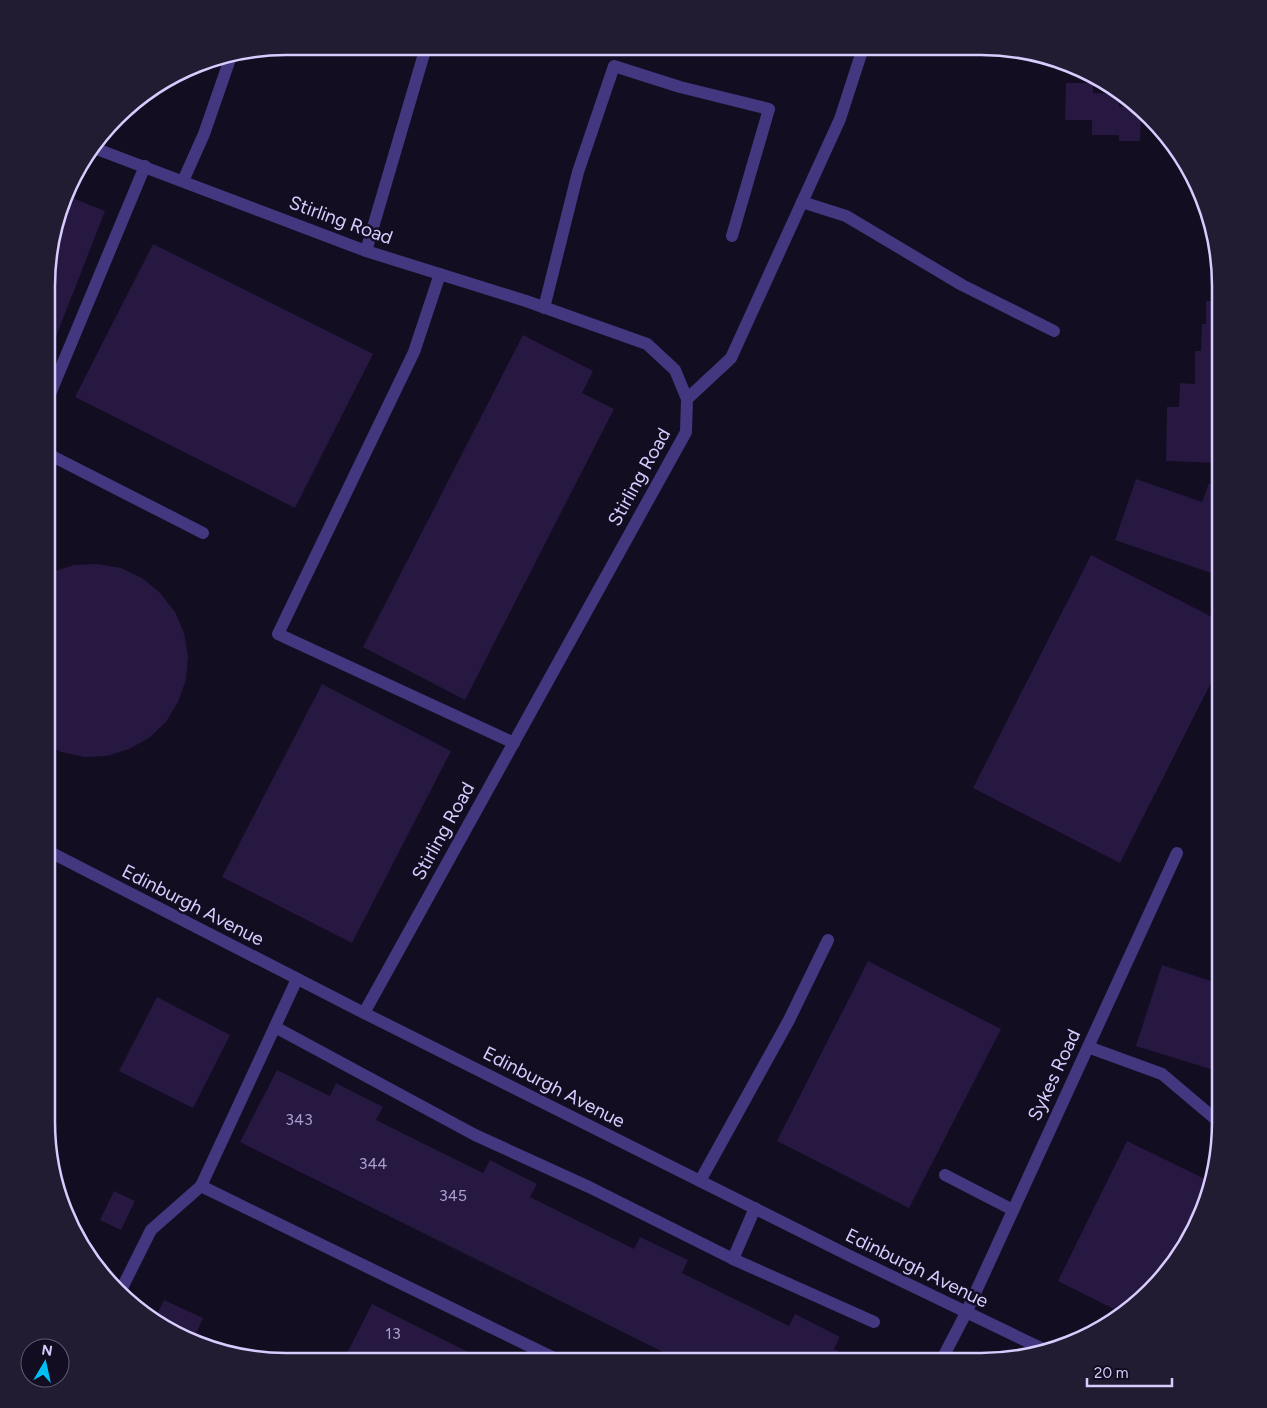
<svg xmlns="http://www.w3.org/2000/svg" width="1267" height="1408" viewBox="0 0 1267 1408" font-family="Figtree,sans-serif">
  <rect width="100%" height="100%" fill="#120d20"/>
  <!-- building -->
  <g fill="#261841">
    <path d="M1066 83H1093V93L1117 94 1119 96V107H1131L1141 116 1140 141H1119V135H1092V120H1065Z"/>
    <path d="M67 196 105 211 50 352 51 240Z"/>
    <path d="M153 244 373 354 295 508 75 397Z"/>
    <path d="M1217 276H1220V463L1166 461 1167 407H1179L1180 383 1195 384V351H1201L1202 324H1206V301H1217Z"/>
    <path d="M523 335 593 371 582 393 614 409 465 700 363 647Z"/>
    <path d="M1136 479 1202 502 1209 483 1220 487V576L1115 540Z"/>
    <path d="M1091 555 1220 621V665L1120 863 973 788Z"/>
    <path d="M97 564 121 568 142 578 160 593 175 612 184 633 188 656 186 680 178 702 166 722 149 738 129 749 107 756 84 757 61 752 49 746V573L74 565Z"/>
    <path d="M322 684 451 751 352 943 222 877Z"/>
    <path d="M868 961 1001 1029 909 1208 777 1141Z"/>
    <path d="M1162 965 1220 984V1072L1136 1046Z"/>
    <path d="M157 997 230 1035 193 1108 119 1071Z"/>
    <path d="M277 1070 330 1096 336 1083 383 1107 376 1120 483 1173 490 1160 537 1184 530 1197 634 1249 640 1237 688 1260 682 1273 789 1326 795 1314 840 1337 834 1349 858 1361H681L240 1142Z"/>
    <path d="M1127 1141 1207 1180 1188 1242 1122 1313 1058 1281Z"/>
    <path d="M114 1191 135 1201 121 1230 100 1220Z"/>
    <path d="M164 1300 203 1318 194 1338 166 1329 155 1319Z"/>
    <path d="M372 1304 486 1361H343Z"/>
  </g>
  <g fill="none" stroke-linecap="round" stroke-linejoin="round">
    <!-- minor -->
    <g stroke="#433780" stroke-width="12">
      <path d="M94 148 366 251 526 301 647 344 675 370 687 399 686 432 364 1013"/>
      <path d="M183 181 204 134 231 56"/>
      <path d="M802 202 846 216 962 285 1054 331"/>
      <path d="M366 251 426 47"/>
      <path d="M440 274 414 352 278 634 514 743"/>
      <path d="M544 308 578 172 614 66 680 87 769 109 732 236"/>
      <path d="M50 394 145 166"/>
      <path d="M687 399 731 358 840 119 863 48"/>
      <path d="M50 455 203 533"/>
      <path d="M48 851 364 1013 850 1256 1047 1351"/>
      <path d="M297 979 201 1186 560 1361"/>
      <path d="M275 1027 475 1135 589 1187 733 1259 874 1322"/>
      <path d="M1088 1047 1162 1074 1220 1123"/>
      <path d="M945 1175 1013 1210"/>
      <path d="M700 1181 789 1020 828 940"/>
      <path d="M733 1259 755 1208"/>
      <path d="M122 1288 151 1230 201 1186"/>
      <path d="M941 1361 966 1313 1177 853"/>
    </g>
  </g>
  <g text-anchor="middle" dominant-baseline="central" stroke-width="5" stroke-linejoin="round" paint-order="stroke">
    <!-- number labels -->
    <g font-size="16" fill="#ac9fd0">
      <text x="299" y="1119">343</text>
      <text x="373" y="1163">344</text>
      <text x="453" y="1195">345</text>
      <text x="393" y="1333">13</text>
    </g>
    <!-- street labels -->
    <g font-size="19" fill="#d8ccff" stroke="#120d20">
      <text transform="translate(341 220) rotate(20)">Stirling Road</text>
      <text transform="translate(639 477) rotate(-61)">Stirling Road</text>
      <text transform="translate(443 831) rotate(-61)">Stirling Road</text>
      <text transform="translate(193 905) rotate(27)">Edinburgh Avenue</text>
      <text transform="translate(1054 1075) rotate(-65)">Sykes Road</text>
      <text transform="translate(554 1087) rotate(27)">Edinburgh Avenue</text>
      <text transform="translate(917 1268) rotate(26)">Edinburgh Avenue</text>
    </g>
  </g>
  <!-- crop -->
  <path d="M0 0H1267V1408H0ZM286 55H981A231 231 0 0 1 1212 286V1122A231 231 0 0 1 981 1353H286A231 231 0 0 1 55 1122V286A231 231 0 0 1 286 55Z" fill="#221c32" fill-rule="evenodd"/>
  <path fill="none" stroke="#d8ccff" stroke-width="2.5" d="M286 55H981A231 231 0 0 1 1212 286V1122A231 231 0 0 1 981 1353H286A231 231 0 0 1 55 1122V286A231 231 0 0 1 286 55Z"/>
  <!-- north arrow -->
  <g transform="translate(45 1363) rotate(9)"><circle r="24" fill="#120d20" stroke="#615979"/>
  <path d="M0-4L9 19L0 12L-9 19Z" fill="#00bff7"/>
  <text y="-8" font-size="14" font-weight="bold" text-anchor="middle" fill="#d8ccff">N</text>
  </g>
  <!-- scale -->
  <path d="M1087 1378v8h85v-8" fill="none" stroke="#d8ccff" stroke-width="2.5"/>
  <text x="1094" y="1378" font-size="15" fill="#d8ccff" stroke="#120d20" stroke-width="4" paint-order="stroke">20 m</text>
</svg>
